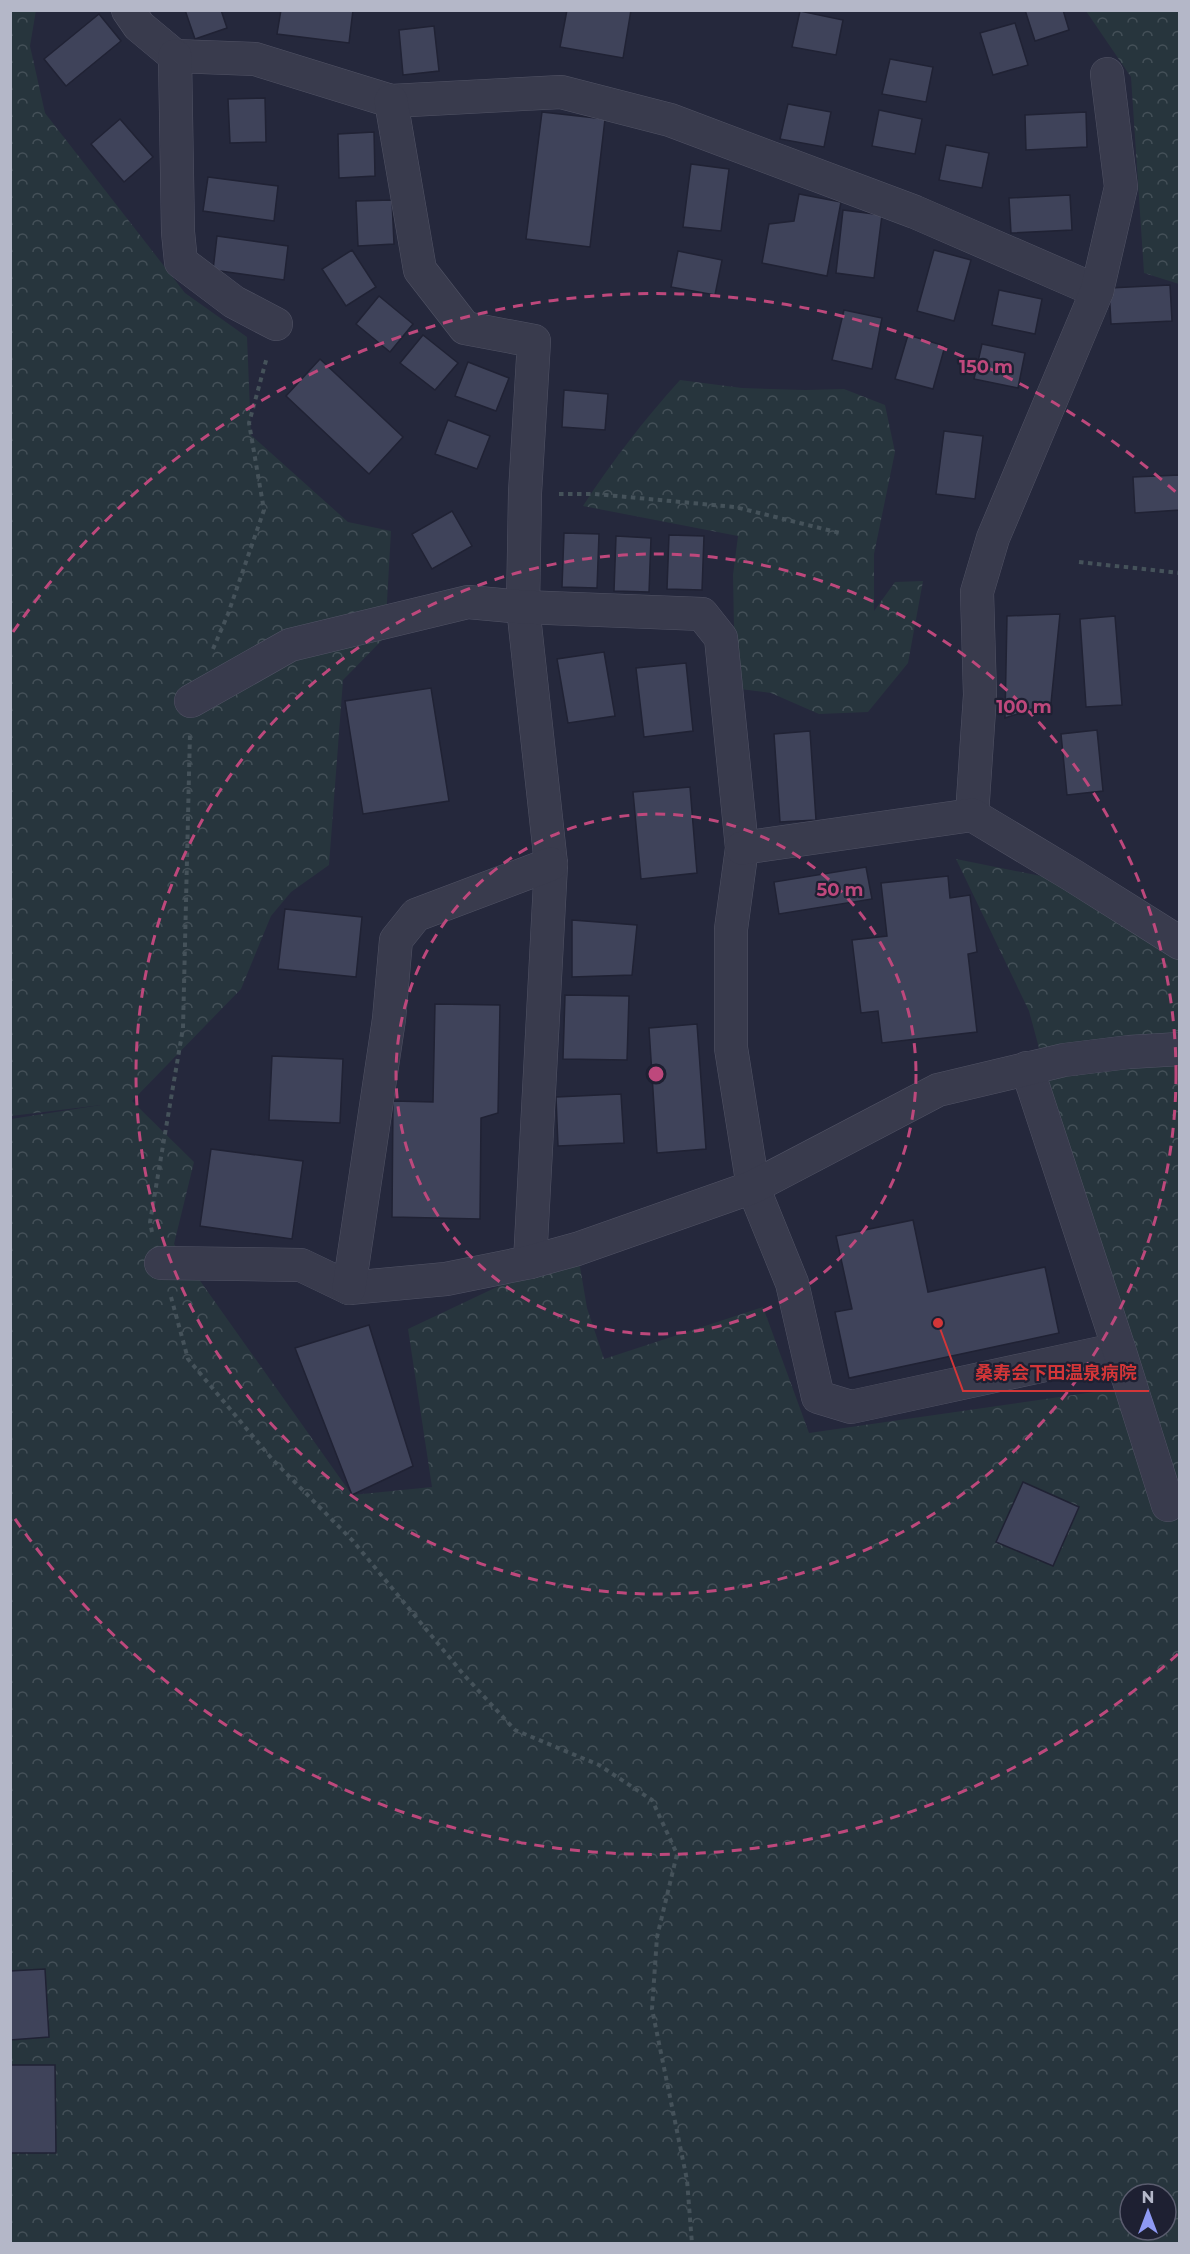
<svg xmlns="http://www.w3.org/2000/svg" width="1190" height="2254" viewBox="0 0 1190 2254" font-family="Montserrat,'Noto Sans JP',sans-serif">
  <defs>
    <pattern id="forest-crowns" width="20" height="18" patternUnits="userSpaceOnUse" patternTransform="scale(1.5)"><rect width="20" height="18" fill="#27353d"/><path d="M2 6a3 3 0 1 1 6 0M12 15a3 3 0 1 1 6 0" fill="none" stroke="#445058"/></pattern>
  </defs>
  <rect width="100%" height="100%" fill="#25283c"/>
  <!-- forest -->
  <g fill="url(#forest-crowns)" fill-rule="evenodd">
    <path d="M36 10 30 46 45 113 185 293 247 337 251 435 348 522 391 531 385 637 343 680 329 865 291 892 271 916 241 989 132 1101 194 1162 174 1244 352 1495 432 1487 408 1329 577 1249 587 1308 604 1359 763 1307 809 1433 1122 1388 1130 1384 1029 1011 956 859 1056 879 1179 947 1180 2243 11 2244V1119L101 1105 11 1116 10 11ZM1130 2194H1166V2230H1130Z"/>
    <path d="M1086 11H1179V284L1144 273 1131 77Z"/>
    <path d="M680 380 742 388 805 390 844 389 885 405 895 452 874 554V611L895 582 923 581 908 663 868 712 819 714 771 693 740 689 734 628 733 575 738 536 583 506C612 461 644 420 680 380Z"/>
  </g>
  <!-- building -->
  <g fill="#3f435a" stroke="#202234" stroke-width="1.5">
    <path d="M185 10H221L227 28 195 39Z"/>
    <path d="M281 10H353L349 43 277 34Z"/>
    <path d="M567 10H631L623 58 560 47Z"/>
    <path d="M1025 10H1063L1069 30 1035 41Z"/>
    <path d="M800 11 843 20 836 55 792 47Z"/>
    <path d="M99 14 121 41 66 86 44 59Z"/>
    <path d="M1015 23 1028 65 993 75 980 33Z"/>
    <path d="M434 26 439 71 403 75 399 30Z"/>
    <path d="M890 59 933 67 926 102 882 94Z"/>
    <path d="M265 98 266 142 230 143 228 99Z"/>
    <path d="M788 104 831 112 824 147 780 139Z"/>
    <path d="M879 110 922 119 915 154 872 146Z"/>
    <path d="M542 112 605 119 590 247 526 239Z"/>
    <path d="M1086 112 1087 147 1026 150 1025 115Z"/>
    <path d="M120 119 153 157 124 182 91 144Z"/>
    <path d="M374 132 375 176 339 178 338 134Z"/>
    <path d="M946 145 989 153 982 188 939 180Z"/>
    <path d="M691 164 729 169 721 231 683 227Z"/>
    <path d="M208 177 278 186 274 221 203 211Z"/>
    <path d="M799 194 841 202 827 276 762 263 769 224 794 221Z"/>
    <path d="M1070 195 1072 230 1011 233 1009 198Z"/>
    <path d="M392 200 394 244 358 246 356 201Z"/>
    <path d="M843 210 882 215 874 278 836 273Z"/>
    <path d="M217 236 288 246 284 280 213 270Z"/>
    <path d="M352 250 376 287 346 306 322 269Z"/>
    <path d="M934 250 971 260 954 321 917 311Z"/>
    <path d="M678 251 722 260 715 295 671 287Z"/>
    <path d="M1170 285 1172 321 1111 324 1109 288Z"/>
    <path d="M999 290 1042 299 1035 334 992 325Z"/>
    <path d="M379 296 413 324 390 352 356 324Z"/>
    <path d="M844 310 882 318 872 369 832 360Z"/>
    <path d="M423 335 458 363 435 390 400 363Z"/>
    <path d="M908 335 945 346 933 389 895 379Z"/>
    <path d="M982 344 1025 353 1018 388 974 379Z"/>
    <path d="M320 359 403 437 369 474 286 396Z"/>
    <path d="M468 362 509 378 496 411 455 396Z"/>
    <path d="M564 390 608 394 605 430 562 427Z"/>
    <path d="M448 420 490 436 477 469 435 454Z"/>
    <path d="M944 431 983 436 975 499 936 494Z"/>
    <path d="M1180 475V510L1135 513 1133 477Z"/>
    <path d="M452 511 472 546 432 569 412 534Z"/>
    <path d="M564 533 599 534 597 588 562 587Z"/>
    <path d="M669 535 704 536 702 590 667 589Z"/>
    <path d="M616 536 651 538 649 592 614 591Z"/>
    <path d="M1060 614 1051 703 1005 718 1007 616Z"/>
    <path d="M1115 616 1122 705 1086 707 1080 619Z"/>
    <path d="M604 652 615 716 568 723 557 659Z"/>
    <path d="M686 663 693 731 644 737 636 668Z"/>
    <path d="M431 688 449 801 363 814 345 701Z"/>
    <path d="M1097 730 1103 791 1067 795 1061 734Z"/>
    <path d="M810 731 816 820 780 822 774 734Z"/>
    <path d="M690 787 697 873 641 879 633 792Z"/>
    <path d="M866 867 872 899 779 914 774 882Z"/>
    <path d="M948 876 950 898 970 895 977 952 968 954 977 1032 882 1043 878 1011 861 1013 852 940 887 936 881 883Z"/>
    <path d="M285 909 362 917 356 977 278 969Z"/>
    <path d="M572 920 637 925 632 975 572 977Z"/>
    <path d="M565 995 629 996 627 1060 563 1059Z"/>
    <path d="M435 1004 500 1005 498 1113 481 1118 480 1219 392 1217 393 1101 433 1102Z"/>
    <path d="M697 1024 706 1149 657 1153 649 1028Z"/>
    <path d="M272 1056 343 1059 340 1123 269 1120Z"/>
    <path d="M621 1094 624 1143 558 1146 556 1097Z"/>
    <path d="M211 1149 303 1161 292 1239 200 1226Z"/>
    <path d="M913 1220 928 1292 1045 1267 1059 1333 849 1378 835 1312 852 1309 836 1236Z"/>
    <path d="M369 1325 413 1466 352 1495 295 1348Z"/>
    <path d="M1023 1482 1079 1507 1053 1566 996 1542Z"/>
    <path d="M45 1969 49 2037 10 2040V1971Z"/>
    <path d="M10 2065H55L56 2153H10Z"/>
  </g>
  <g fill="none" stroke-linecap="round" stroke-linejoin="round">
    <!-- minor casing -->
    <g stroke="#515365" stroke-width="34">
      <g id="minor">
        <path d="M128 10 139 26 175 56 255 59 391 101 561 92 670 120 915 212 1097 291"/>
        <path d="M175 56 178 232 181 262 234 302 276 324"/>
        <path d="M391 101 420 270 465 328 534 341 525 493 523 607 551 864 530 1262"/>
        <path d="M191 701 290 645 468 602 523 607 702 614 721 638 742 848 731 929V1048L753 1187 792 1283 818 1397 851 1407 1119 1349"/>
        <path d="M972 815 980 695 977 592 993 538 1097 291 1121 187 1107 74"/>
        <path d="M742 848 972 815 1072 875 1180 943"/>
        <path d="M1027 1068 1119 1349 1168 1505"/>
        <path d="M161 1263 301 1265 349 1288 446 1279 530 1262 577 1249 753 1187 938 1090 1064 1060 1129 1052 1180 1049"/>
        <path d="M349 1288 389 1019 396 940 416 915 551 864"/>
      </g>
    </g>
    <!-- path -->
    <g stroke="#45525a" stroke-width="4" stroke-dasharray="4.5 4.5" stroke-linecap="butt">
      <path d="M559 494H595L735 507 840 533"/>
      <path d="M1079 562 1180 573"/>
      <path d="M213 649 228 614 264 510 249 423 267 357"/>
      <path d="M152 1232 150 1222 183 1028 190 733"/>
      <path d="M171 1297 188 1359 272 1459 353 1541 464 1675 515 1730 599 1765 652 1800 677 1854 657 1937 652 2009 687 2180 692 2244"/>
    </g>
    <!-- minor -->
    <use href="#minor" stroke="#393b4d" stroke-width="33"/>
  </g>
  <!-- distance rings -->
  <g fill="none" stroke="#be487c" stroke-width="3" stroke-dasharray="10 8">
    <circle cx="656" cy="1074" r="260"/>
    <circle cx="656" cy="1074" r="520"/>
    <path d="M1178 1654A780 780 0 0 1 13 1516M13 632A780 780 0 0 1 1178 494"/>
  </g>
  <circle cx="656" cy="1074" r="9" fill="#be487c" stroke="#1e2032" stroke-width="3"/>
  <g font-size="18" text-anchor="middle" font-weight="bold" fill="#be487c" stroke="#1e2032" stroke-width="4.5" stroke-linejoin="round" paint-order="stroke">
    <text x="986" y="373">150 m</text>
    <text x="1024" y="713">100 m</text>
    <text x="840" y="896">50 m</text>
  </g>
  <!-- callouts -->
  <path fill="none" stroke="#d33638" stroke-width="2" d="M938 1323L963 1391H1149"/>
  <circle fill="#d33638" stroke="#1e2032" stroke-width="2" cx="938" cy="1323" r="6"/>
  <g font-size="18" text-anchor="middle" font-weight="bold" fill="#d33638" stroke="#1e2032" stroke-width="4.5" stroke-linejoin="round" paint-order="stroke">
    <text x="1056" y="1379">桑寿会下田温泉病院</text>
  </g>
  <!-- border -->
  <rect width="1190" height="2254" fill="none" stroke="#b4b7c8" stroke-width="24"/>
  <!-- north arrow -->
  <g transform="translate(1148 2212)"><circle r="28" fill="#1e2032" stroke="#5a5c6e" stroke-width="1.5"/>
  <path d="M0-4.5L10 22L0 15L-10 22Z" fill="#8e99f3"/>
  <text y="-9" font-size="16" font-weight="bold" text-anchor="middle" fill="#b4b7c8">N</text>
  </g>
</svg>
